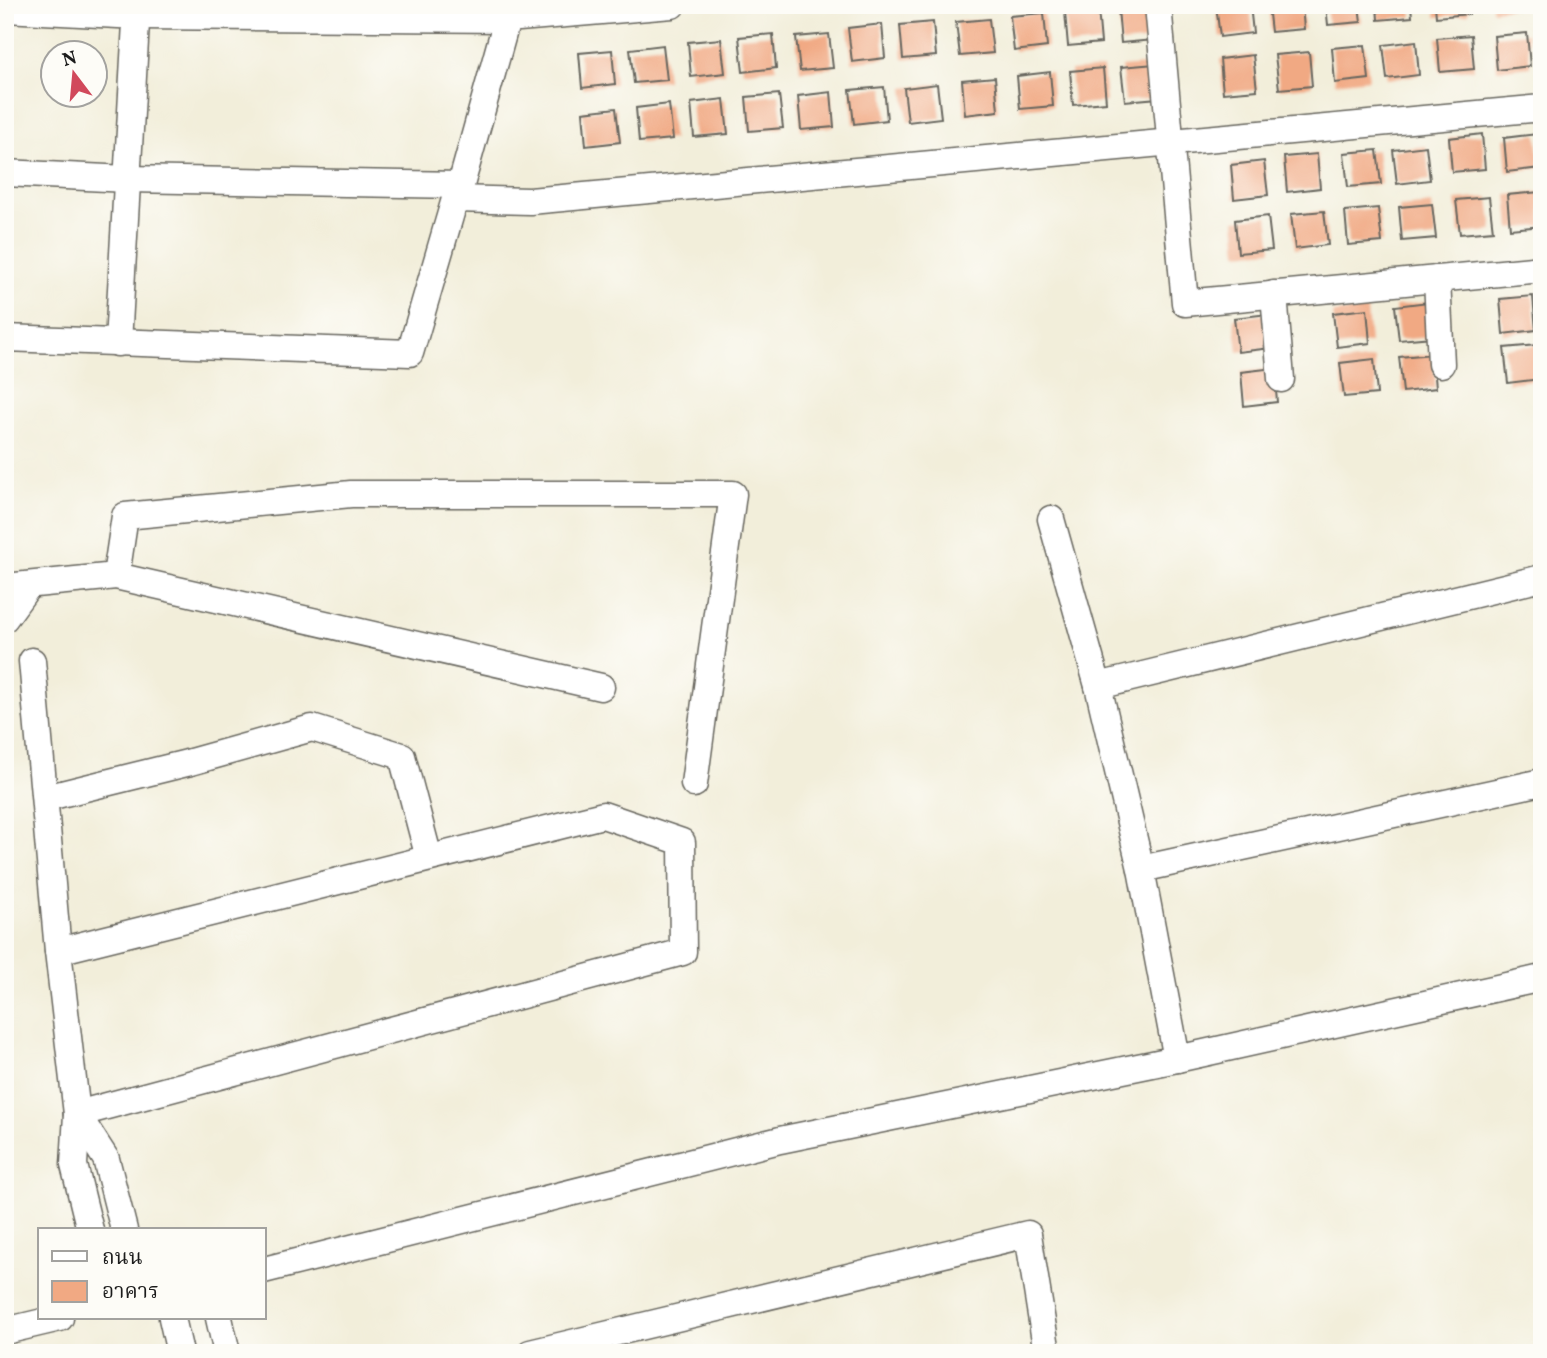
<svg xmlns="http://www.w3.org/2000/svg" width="1547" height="1358" viewBox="0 0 1547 1358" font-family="Vollkorn,'Noto Serif Thai',serif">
  <rect width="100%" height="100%" fill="#fdfcf7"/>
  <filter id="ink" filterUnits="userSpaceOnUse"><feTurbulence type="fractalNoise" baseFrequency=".0143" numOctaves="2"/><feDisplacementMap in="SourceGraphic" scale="14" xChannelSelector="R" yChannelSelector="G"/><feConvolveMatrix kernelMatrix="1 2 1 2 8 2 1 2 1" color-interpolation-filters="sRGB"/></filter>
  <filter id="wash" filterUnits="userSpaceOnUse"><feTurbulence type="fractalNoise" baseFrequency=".00686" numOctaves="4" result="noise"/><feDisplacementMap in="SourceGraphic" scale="28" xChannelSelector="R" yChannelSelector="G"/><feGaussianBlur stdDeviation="1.57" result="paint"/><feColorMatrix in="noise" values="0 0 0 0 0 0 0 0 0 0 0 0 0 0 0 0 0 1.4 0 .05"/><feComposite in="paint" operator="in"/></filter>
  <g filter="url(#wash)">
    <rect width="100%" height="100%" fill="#f2eeda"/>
    <g id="blocks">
      <!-- building -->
      <g fill="#f1a983">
        <path d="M1216 5H1250L1253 33 1220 37Z"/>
        <path d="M1268 5H1302L1304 29 1271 32Z"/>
        <path d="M1326 5H1359L1361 22 1328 25Z"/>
        <path d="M1377 5H1411L1412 17 1378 20Z"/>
        <path d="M1435 5H1468L1469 14 1436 17Z"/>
        <path d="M1491 5H1520V7L1492 10Z"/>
        <path d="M1151 6 1154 40 1121 43 1118 9Z"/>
        <path d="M1098 9 1101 43 1068 46 1065 12Z"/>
        <path d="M1044 13 1047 47 1014 51 1010 16Z"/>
        <path d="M989 19 993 53 960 56 956 22Z"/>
        <path d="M933 22 936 56 903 59 900 25Z"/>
        <path d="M882 24 885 58 852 62 848 28Z"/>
        <path d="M1527 33 1530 66 1497 70 1494 36Z"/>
        <path d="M773 34 776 68 743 72 739 37Z"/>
        <path d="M829 34 833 68 800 71 796 37Z"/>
        <path d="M1471 35 1474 69 1440 72 1437 38Z"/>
        <path d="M721 39 725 73 691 77 688 42Z"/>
        <path d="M1416 41 1419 75 1387 79 1383 45Z"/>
        <path d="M663 45 667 80 634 83 630 49Z"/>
        <path d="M1365 45 1369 79 1335 83 1332 48Z"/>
        <path d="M612 50 615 84 582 88 579 53Z"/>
        <path d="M1309 52 1312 86 1279 89 1275 55Z"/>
        <path d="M1253 55 1257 90 1223 93 1220 59Z"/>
        <path d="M1155 64 1158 98 1125 101 1121 67Z"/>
        <path d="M1103 68 1106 102 1073 105 1070 71Z"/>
        <path d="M1050 72 1053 106 1020 109 1017 76Z"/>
        <path d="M995 77 998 111 965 115 962 80Z"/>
        <path d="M937 84 941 118 908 122 904 88Z"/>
        <path d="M884 87 887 120 854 124 850 90Z"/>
        <path d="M831 92 834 127 801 130 798 96Z"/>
        <path d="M779 94 783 128 749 131 746 97Z"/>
        <path d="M724 99 728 134 694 137 691 103Z"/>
        <path d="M669 104 673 139 639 142 636 108Z"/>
        <path d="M616 108 620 142 586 146 583 112Z"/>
        <path d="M1482 134 1485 169 1452 172 1449 138Z"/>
        <path d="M1537 134 1540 168 1507 172 1504 138Z"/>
        <path d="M1426 146 1430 180 1397 184 1393 150Z"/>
        <path d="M1377 150 1381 184 1348 187 1344 153Z"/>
        <path d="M1317 154 1320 188 1287 192 1284 157Z"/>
        <path d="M1264 161 1268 195 1234 199 1231 165Z"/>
        <path d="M1540 192 1542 226 1510 229 1507 195Z"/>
        <path d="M1489 197 1493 231 1460 234 1456 200Z"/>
        <path d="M1432 204 1436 238 1402 241 1399 207Z"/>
        <path d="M1378 208 1382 242 1348 245 1345 211Z"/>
        <path d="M1324 211 1328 245 1295 249 1291 214Z"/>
        <path d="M1268 216 1272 250 1238 253 1235 220Z"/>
        <path d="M1533 296 1536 330 1503 334 1500 299Z"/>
        <path d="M1428 302 1432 337 1399 340 1395 306Z"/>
        <path d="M1367 309 1370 343 1337 347 1333 313Z"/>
        <path d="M1268 314 1271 348 1238 352 1234 318Z"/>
        <path d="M1537 345 1541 379 1508 383 1504 348Z"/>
        <path d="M1433 354 1436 388 1403 392 1399 357Z"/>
        <path d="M1374 359 1377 394 1344 397 1340 363Z"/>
        <path d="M1274 368 1277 402 1244 406 1241 372Z"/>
      </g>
    </g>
  </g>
  <g filter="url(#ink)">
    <use href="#blocks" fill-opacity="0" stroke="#67665e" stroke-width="2"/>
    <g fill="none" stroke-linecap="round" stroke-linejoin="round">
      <!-- minor casing -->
      <g stroke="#67665e" stroke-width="29">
        <g id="minor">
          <path d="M1158 5 1185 303 1542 269"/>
          <path d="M5 9 137 16 507 19 672 5"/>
          <path d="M5 173 127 179 461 185"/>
          <path d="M455 199 530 201 1542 108"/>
          <path d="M1437 279 1441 364"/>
          <path d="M1274 294 1281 379"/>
          <path d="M5 338 410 353 455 199 461 185 511 5"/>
          <path d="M118 343 137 5"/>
          <path d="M1051 519 1098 686 1141 869 1177 1059"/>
          <path d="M116 576 125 516 351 494H733L694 784"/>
          <path d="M5 587 116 576 601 687"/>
          <path d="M5 618 29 585"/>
          <path d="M32 661 58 951 77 1114 74 1165 90 1230"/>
          <path d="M1098 686 1542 578"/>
          <path d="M45 798 187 763 312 728 402 756 429 858"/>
          <path d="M1141 869 1542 782"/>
          <path d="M58 951 603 815 682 842 683 952 77 1114"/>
          <path d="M77 1114 106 1159 124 1230"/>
          <path d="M264 1270 780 1140 1177 1059 1542 978"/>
          <path d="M172 1318 180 1353"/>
          <path d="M219 1318 227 1353"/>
          <path d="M5 1331 60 1318"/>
          <path d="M530 1353 1028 1234 1047 1353"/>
        </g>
      </g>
      <!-- minor -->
      <use href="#minor" stroke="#fff" stroke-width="26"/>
    </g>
  </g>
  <!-- margin -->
  <rect width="1547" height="1358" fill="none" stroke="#fdfcf7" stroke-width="28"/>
  <!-- legend -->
  <rect x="38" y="1228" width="228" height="91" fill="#fdfcf7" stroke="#a3a29f" stroke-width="2"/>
  <rect x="52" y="1251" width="35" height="10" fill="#ffffff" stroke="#a3a29f" stroke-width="2"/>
  <text x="102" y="1264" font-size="21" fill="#1c1c1c">ถนน</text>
  <rect x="52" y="1281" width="35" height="21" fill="#f1a983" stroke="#a3a29f" stroke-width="2"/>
  <text x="102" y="1298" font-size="21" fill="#1c1c1c">อาคาร</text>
  <!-- north arrow -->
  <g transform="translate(74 74) rotate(344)"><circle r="33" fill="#fdfcf7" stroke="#a3a29f" stroke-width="2"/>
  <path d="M0-5L12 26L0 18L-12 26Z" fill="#d1495b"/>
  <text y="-10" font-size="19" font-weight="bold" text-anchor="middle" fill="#1c1c1c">N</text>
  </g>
</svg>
